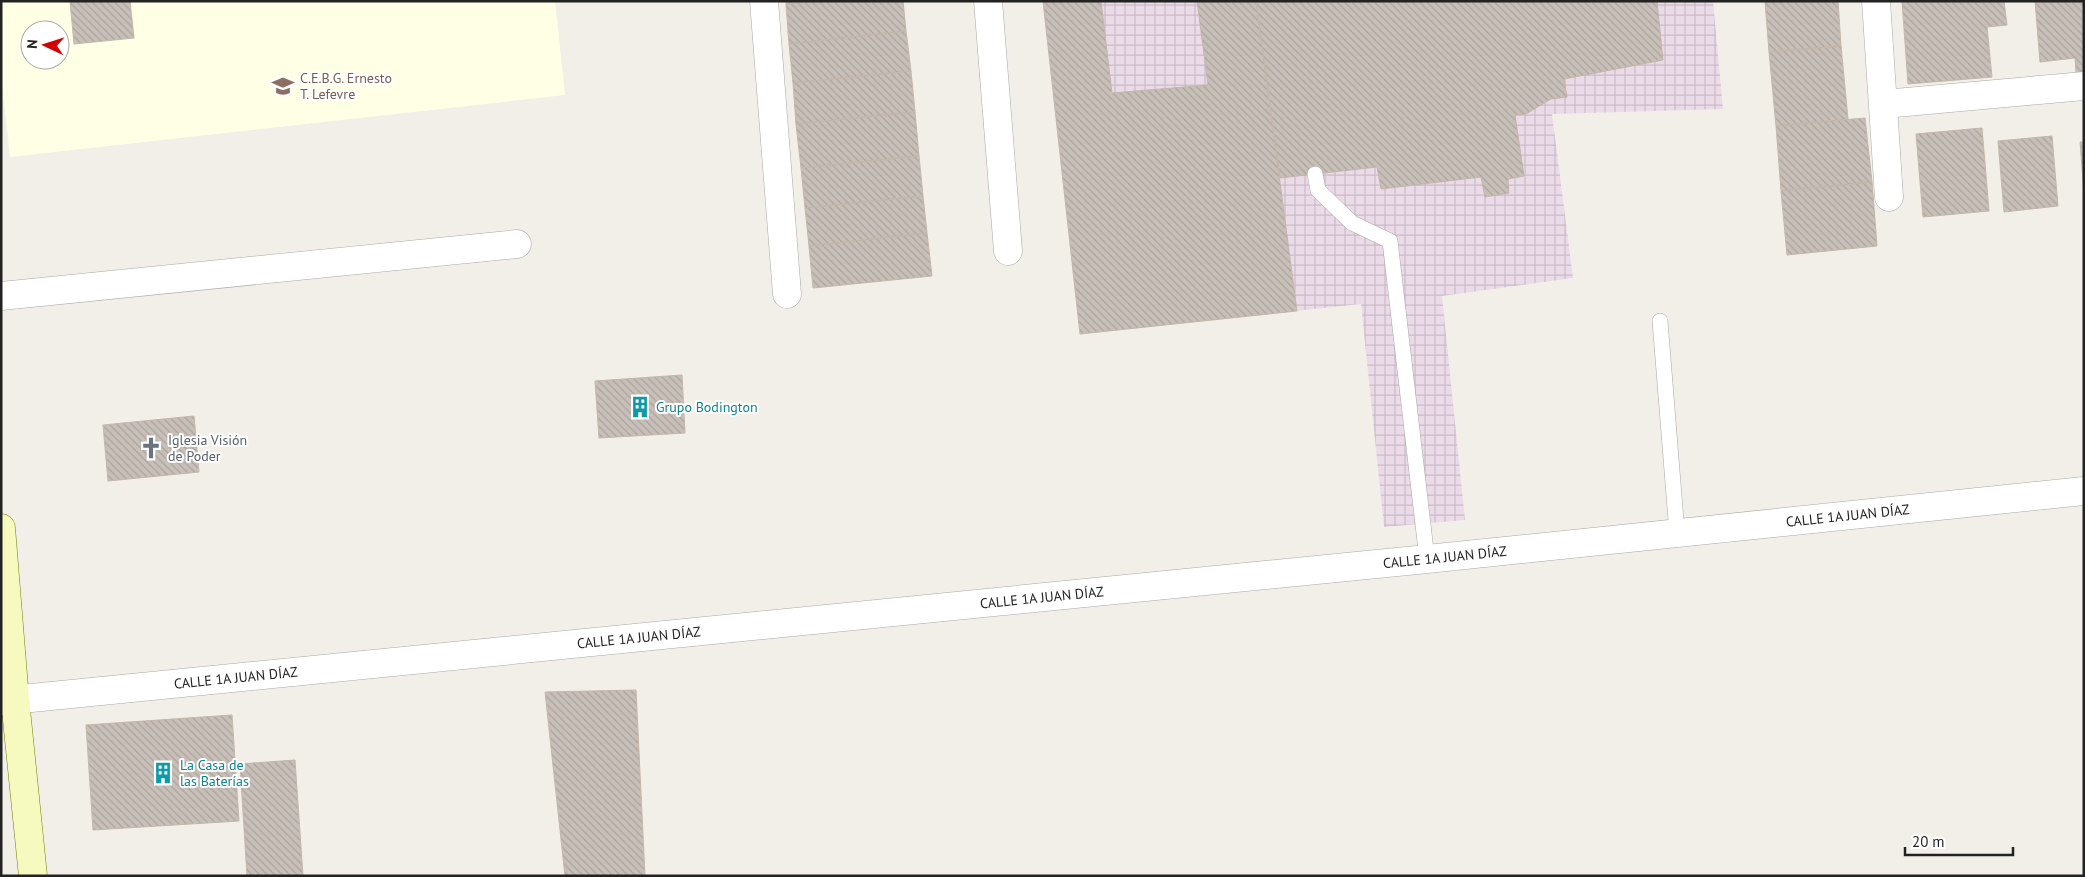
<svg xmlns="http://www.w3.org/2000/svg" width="2085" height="877" viewBox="0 0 2085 877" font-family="'PT Sans',sans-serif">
  <defs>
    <pattern id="industrial-grid" width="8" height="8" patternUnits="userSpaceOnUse" patternTransform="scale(1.25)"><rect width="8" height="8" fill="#ebdbe8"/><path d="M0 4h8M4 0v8" fill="none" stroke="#c9bcc7"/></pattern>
    <pattern id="building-back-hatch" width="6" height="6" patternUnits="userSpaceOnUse" patternTransform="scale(1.25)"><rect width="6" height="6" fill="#c7bfb8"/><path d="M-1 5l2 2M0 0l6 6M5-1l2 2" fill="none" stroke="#aba49e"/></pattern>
  </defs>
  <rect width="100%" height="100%" fill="#f2efe9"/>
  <!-- industrial -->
  <path fill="url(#industrial-grid)" d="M1043 1H1713L1723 109 1552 114 1573 278 1442 296 1465 520 1384 527 1361 304 1080 334Z"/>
  <!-- education -->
  <path fill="#ffffe5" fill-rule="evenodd" d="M1 1H555L565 95 10 157 1 76ZM30 30H60V60H30Z"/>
  <!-- building -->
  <g fill="url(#building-back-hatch)" stroke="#c4b6ab">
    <path d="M70 1H130L134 38 74 44Z"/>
    <path d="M786 1H816L786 4Z"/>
    <path d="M816 1H903L906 31 789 44 786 4Z"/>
    <path d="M1043 1H1101L1112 93 1208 85 1197 1H1256L1297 311 1080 334Z"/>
    <path d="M1256 1H1657L1663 60 1564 79 1567 97 1551 99 1526 114 1515 115 1524 176 1508 179 1509 193 1485 197 1481 177 1381 189 1377 167 1280 178Z"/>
    <path d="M1765 1H1838L1841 46 1769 52Z"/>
    <path d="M1902 1H2004L2007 25 1987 27 1992 77 1908 84Z"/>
    <path d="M2035 1H2084V71L2076 72 2075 58 2040 62Z"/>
    <path d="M906 31 911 71 793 83 789 44Z"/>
    <path d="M1841 46 1848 119 1776 126 1769 52Z"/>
    <path d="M911 71 915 112 796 124 793 83Z"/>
    <path d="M915 112 919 156 801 168 796 124Z"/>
    <path d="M1865 118 1872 182 1781 191 1776 126Z"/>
    <path d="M1982 128 1989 211 1923 217 1916 134Z"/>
    <path d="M2052 136 2058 206 2004 212 1998 141Z"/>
    <path d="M2080 142H2084V194Z"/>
    <path d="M919 156 923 196 805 208 801 168Z"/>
    <path d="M1872 182 1877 246 1787 255 1781 191Z"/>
    <path d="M923 196 927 233 809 246 805 208Z"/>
    <path d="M927 233 932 276 813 288 809 246Z"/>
    <path d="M682 375 685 433 599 438 595 381Z"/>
    <path d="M194 416 199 472 108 481 103 425Z"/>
    <path d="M636 690 645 876H565L545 692Z"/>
    <path d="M232 715 239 821 93 830 86 725Z"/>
    <path d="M295 760 303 876H247L240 764Z"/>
  </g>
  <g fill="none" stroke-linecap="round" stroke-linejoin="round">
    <!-- lane casing -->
    <g stroke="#a9a9a9" stroke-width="16">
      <g id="lane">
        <path d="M1315 174 1318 190 1352 223 1390 241 1427 559"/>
        <path d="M1660 321 1677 533"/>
      </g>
    </g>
    <!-- street casing -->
    <g stroke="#a9a9a9" stroke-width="29">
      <g id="street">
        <path d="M764 1 787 294"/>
        <path d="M988 1 1008 251"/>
        <path d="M1876 1 1889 197"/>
        <path d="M1884 104 2084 86"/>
        <path d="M1 296 517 244"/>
        <path id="s1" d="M1 701 1427 559 2084 491"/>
      </g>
    </g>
    <!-- secondary casing -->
    <g stroke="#707d05" stroke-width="29">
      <path id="secondary" d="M1 528 15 700 33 876"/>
    </g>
    <!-- lane -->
    <use href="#lane" stroke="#fff" stroke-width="15"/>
    <!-- street -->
    <use href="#street" stroke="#fff" stroke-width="28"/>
    <!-- secondary -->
    <use href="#secondary" stroke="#f7fabf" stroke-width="28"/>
  </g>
  <!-- icons -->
  <defs>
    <g id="school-bare" transform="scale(1.725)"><path d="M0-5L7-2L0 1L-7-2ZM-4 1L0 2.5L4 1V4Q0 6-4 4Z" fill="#8d6e63" stroke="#fff" stroke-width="2.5" paint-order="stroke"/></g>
    <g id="building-bare" transform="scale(1.725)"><path d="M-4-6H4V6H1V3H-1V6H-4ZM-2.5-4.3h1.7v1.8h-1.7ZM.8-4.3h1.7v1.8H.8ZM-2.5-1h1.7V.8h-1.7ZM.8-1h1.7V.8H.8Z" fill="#0f9aa8" stroke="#fff" stroke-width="2.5" paint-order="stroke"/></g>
    <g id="church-bare" transform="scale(1.725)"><path d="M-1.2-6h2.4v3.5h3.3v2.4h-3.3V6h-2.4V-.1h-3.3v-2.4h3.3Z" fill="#6b7280" stroke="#fff" stroke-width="2.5" paint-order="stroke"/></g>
  </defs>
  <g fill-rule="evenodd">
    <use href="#school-bare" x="283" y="86"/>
    <use href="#building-bare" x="640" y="407"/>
    <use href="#church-bare" x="151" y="448"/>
    <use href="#building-bare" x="163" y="773"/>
  </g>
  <g text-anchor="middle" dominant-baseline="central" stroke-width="4" stroke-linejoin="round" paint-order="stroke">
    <!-- education labels -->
    <g font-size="14" fill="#785e54" stroke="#fff" text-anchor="start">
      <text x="300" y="78">C.E.B.G. Ernesto<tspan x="300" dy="16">T. Lefevre</tspan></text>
    </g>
    <!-- culture labels -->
    <g font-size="14" fill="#0d838f" stroke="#fff" text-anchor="start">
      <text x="656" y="407">Grupo Bodington</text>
      <text x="180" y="765">La Casa de<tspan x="180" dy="16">las Baterías</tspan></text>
    </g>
    <!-- worship labels -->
    <g font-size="14" fill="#5b616d" stroke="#fff" text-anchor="start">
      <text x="168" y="440">Iglesia Visión<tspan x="168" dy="16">de Poder</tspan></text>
    </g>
    <!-- street labels -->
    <g font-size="14" fill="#222" stroke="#fff">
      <text stroke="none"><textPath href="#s1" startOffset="1856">CALLE 1A JUAN DÍAZ</textPath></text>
      <text stroke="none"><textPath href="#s1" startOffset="1451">CALLE 1A JUAN DÍAZ</textPath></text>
      <text stroke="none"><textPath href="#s1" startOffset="1046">CALLE 1A JUAN DÍAZ</textPath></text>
      <text stroke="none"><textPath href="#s1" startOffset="641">CALLE 1A JUAN DÍAZ</textPath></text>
      <text stroke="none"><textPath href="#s1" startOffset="236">CALLE 1A JUAN DÍAZ</textPath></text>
    </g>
  </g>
  <!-- border -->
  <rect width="2085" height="877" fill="none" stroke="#222222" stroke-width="5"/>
  <!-- north arrow -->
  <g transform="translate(45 45) rotate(274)"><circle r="24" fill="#ffffff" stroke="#a7a7a7"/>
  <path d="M0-4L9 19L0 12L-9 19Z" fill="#d40000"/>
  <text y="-8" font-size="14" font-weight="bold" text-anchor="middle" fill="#222222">N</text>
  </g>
  <!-- scale -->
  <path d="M1905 847v8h108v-8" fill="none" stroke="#222222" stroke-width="2.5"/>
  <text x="1912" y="847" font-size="15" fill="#222222" stroke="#ffffff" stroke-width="4" paint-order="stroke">20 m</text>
</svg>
